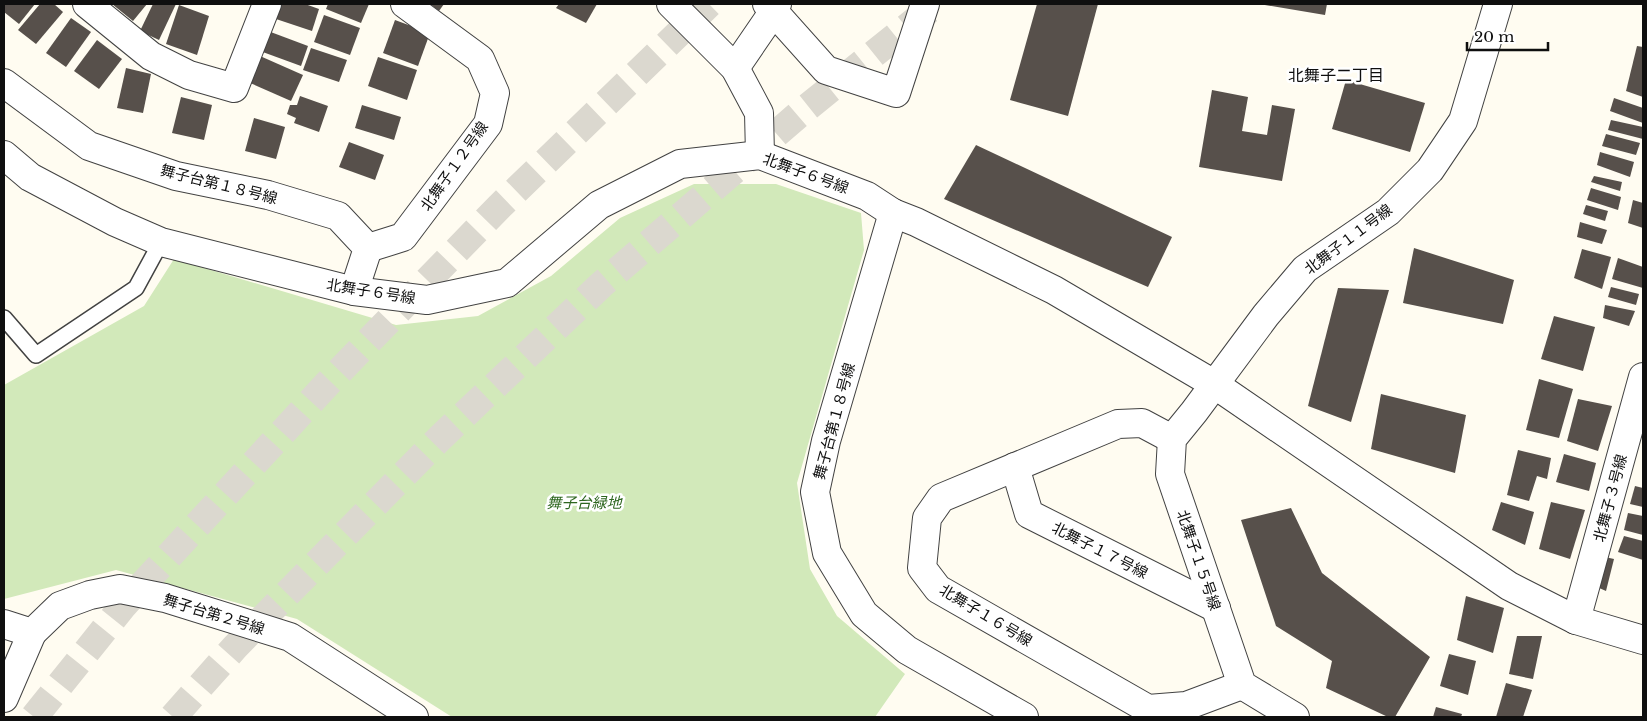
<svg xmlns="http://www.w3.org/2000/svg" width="1647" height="721" viewBox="0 0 1647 721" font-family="'Libre Baskerville','Noto Sans JP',serif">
  <rect width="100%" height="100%" fill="#fffcf1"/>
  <!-- green -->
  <path fill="#d2e9ba" d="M694 184H776L861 213 864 250 797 483 810 569 837 616 905 674 875 717H452L297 619 116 570 4 599V385L144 306 174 259 396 325 478 316 551 276 620 218Z"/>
  <!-- building -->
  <g fill="#57504b">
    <path d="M4 4H35L19 24 4 12Z"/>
    <path d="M40 4H54L63 12 36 44 18 30Z"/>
    <path d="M112 4H147L133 21Z"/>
    <path d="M153 4H176L159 40 140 31Z"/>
    <path d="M275 4H305L319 9 312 31 270 17Z"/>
    <path d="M328 4H369L361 23 326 9Z"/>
    <path d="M430 4H444L439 11Z"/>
    <path d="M559 4H597L586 23 556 8Z"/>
    <path d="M1037 4H1098L1068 116 1010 100Z"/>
    <path d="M1259 4H1327L1325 15Z"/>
    <path d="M179 5 209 16 197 55 166 44Z"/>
    <path d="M324 15 360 28 350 55 314 42Z"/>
    <path d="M71 18 91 32 66 67 46 53Z"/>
    <path d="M395 20 430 33 418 66 383 53Z"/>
    <path d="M268 31 308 46 301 66 260 51Z"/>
    <path d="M97 40 122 59 99 89 74 71Z"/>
    <path d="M1637 46 1643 47V97L1626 91Z"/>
    <path d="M311 48 347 60 339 82 303 70Z"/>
    <path d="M260 56 303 75 291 101 248 82Z"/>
    <path d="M378 57 417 70 407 100 368 86Z"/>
    <path d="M126 68 151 74 143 113 117 108Z"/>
    <path d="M1346 80 1425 103 1410 152 1332 129Z"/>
    <path d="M1212 90 1248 97 1242 131 1267 135 1272 105 1295 109 1282 181 1199 167Z"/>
    <path d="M300 96 328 106 319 132 294 123 296 118 287 114 290 105H297Z"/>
    <path d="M181 97 212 105 204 140 172 133Z"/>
    <path d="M1614 98 1643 108V123L1610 111Z"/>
    <path d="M362 105 401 117 394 140 355 128Z"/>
    <path d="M254 118 285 127 276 159 245 151Z"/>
    <path d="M1611 120 1643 127V139L1608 130Z"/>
    <path d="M1606 134 1640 143 1636 155 1602 146Z"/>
    <path d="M349 142 384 155 375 180 339 167Z"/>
    <path d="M976 145 1172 237 1148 287 944 199Z"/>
    <path d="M1600 152 1634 162 1630 177 1597 165Z"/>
    <path d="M1594 176 1622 182 1620 191 1591 182Z"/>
    <path d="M1591 188 1621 197 1618 210 1587 200Z"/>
    <path d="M1633 200 1643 203V228L1628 223Z"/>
    <path d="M1586 205 1608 211 1605 221 1583 214Z"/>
    <path d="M1580 222 1607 230 1602 244 1577 237Z"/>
    <path d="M1414 248 1514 280 1503 324 1403 303Z"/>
    <path d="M1582 249 1611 257 1602 289 1574 278Z"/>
    <path d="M1618 258 1643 267V288L1612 279Z"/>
    <path d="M1611 287 1639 294 1636 305 1608 297Z"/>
    <path d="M1338 288 1389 290 1351 422 1308 406Z"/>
    <path d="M1605 305 1635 311 1629 326 1603 318Z"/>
    <path d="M1554 316 1595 327 1583 371 1541 359Z"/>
    <path d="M1539 379 1573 389 1559 438 1526 430Z"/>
    <path d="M1381 394 1466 415 1455 473 1371 449Z"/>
    <path d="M1578 399 1612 406 1598 451 1567 441Z"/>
    <path d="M1518 450 1551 458 1547 479 1537 476 1529 501 1507 495Z"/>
    <path d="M1564 454 1596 463 1589 491 1556 482Z"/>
    <path d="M1635 486 1643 488V507L1630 504Z"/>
    <path d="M1501 502 1534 512 1525 545 1492 530Z"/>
    <path d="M1551 502 1585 510 1570 559 1539 549Z"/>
    <path d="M1291 508 1322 573 1430 657 1395 717H1388L1326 688 1332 661 1276 626 1241 520Z"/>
    <path d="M1628 513 1643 516V535L1624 530Z"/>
    <path d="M1624 536 1643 541V560L1618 552Z"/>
    <path d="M1596 555 1614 559 1606 591 1588 583Z"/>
    <path d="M1466 596 1504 608 1493 653 1457 640Z"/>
    <path d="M1517 636H1542L1533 679 1509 674Z"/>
    <path d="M1449 654 1476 661 1468 695 1440 686Z"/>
    <path d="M1506 683 1532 690 1523 717H1496Z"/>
    <path d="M1436 707 1462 714 1461 717H1433Z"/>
  </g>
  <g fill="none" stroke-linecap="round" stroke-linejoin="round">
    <!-- motorway-tunnel -->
    <g stroke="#dbd8cf" stroke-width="28" stroke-dasharray="28 14" stroke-linecap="butt">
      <path d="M34 717 123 606 328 383 500 206 709 4"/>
      <path d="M173 717 235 647 440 438 601 285 804 110 931 8"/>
    </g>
    <!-- service casing -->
    <g stroke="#424242" stroke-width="18">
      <path id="service" d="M4 318 36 355 136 288 161 242"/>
    </g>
    <!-- minor casing -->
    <g stroke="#424242" stroke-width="30">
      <g id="minor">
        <path d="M87 4 151 56 189 75 234 88 267 4"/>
        <path d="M671 4 735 68 759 113 760 155"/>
        <path d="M767 4 826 70 896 93 925 4"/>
        <path d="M735 68 774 11 777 4"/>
        <path d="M4 83 89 146 176 176 268 195 338 216 368 248 354 291"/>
        <path d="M4 155 30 177 115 222 161 242 354 291 427 300 507 283 599 205 680 164 760 155 867 196 893 213 916 222 1054 290 1214 384 1509 586 1576 620 1643 640"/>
        <path d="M893 213 826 441 815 492 827 553 864 614 907 650 1024 717"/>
        <path d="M368 248 403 237 488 124 495 93 480 59 405 4"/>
        <path d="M1172 439 1142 423 1118 424 941 498 927 518 922 568 938 589 1148 709 1186 706 1242 685"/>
        <path d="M1015 467 1029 514 1216 608"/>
        <path d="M1576 620 1643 377"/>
        <path d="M4 624 32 633 60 606 90 595 120 589 165 598 290 637 414 717"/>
        <path d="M4 698 32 633"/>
        <path d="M1295 717 1242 685 1170 474 1172 439 1194 412 1266 315 1305 269 1388 212 1430 170 1463 121 1498 4"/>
      </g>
    </g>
    <!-- service -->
    <use href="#service" stroke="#fff" stroke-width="15"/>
    <!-- minor -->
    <use href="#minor" stroke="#fff" stroke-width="28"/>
  </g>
  <g text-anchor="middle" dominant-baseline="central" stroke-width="5" stroke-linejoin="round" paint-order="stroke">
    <!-- street labels -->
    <g font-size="15" fill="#0f0f0f" stroke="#fff">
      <text transform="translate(454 166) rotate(-55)">北舞子１２号線</text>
      <text transform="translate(806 173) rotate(20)">北舞子６号線</text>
      <text transform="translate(219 184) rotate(14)">舞子台第１８号線</text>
      <text transform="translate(1348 239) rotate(-37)">北舞子１１号線</text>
      <text transform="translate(371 291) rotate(9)">北舞子６号線</text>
      <text transform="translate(834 421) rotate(-75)">舞子台第１８号線</text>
      <text transform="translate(1610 498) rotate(-75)">北舞子３号線</text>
      <text transform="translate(1100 550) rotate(27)">北舞子１７号線</text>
      <text transform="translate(1199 560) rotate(71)">北舞子１５号線</text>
      <text transform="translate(214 614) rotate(17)">舞子台第２号線</text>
      <text transform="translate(986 615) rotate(31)">北舞子１６号線</text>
    </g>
    <!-- park labels -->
    <g font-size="15" font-style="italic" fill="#2d661f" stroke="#fff">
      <text x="584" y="502">舞子台緑地</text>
    </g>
    <!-- neighbourhood labels -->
    <g font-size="16" fill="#0f0f0f" stroke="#fff">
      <text x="1336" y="75">北舞子二丁目</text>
    </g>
  </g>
  <!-- border -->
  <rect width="1647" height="721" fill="none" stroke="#0f0f0f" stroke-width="10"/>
  <!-- scale -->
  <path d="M1467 42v8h81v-8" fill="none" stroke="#0f0f0f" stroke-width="2.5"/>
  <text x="1474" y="42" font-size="15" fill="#0f0f0f" stroke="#ffffff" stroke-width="4" paint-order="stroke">20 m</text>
</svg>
